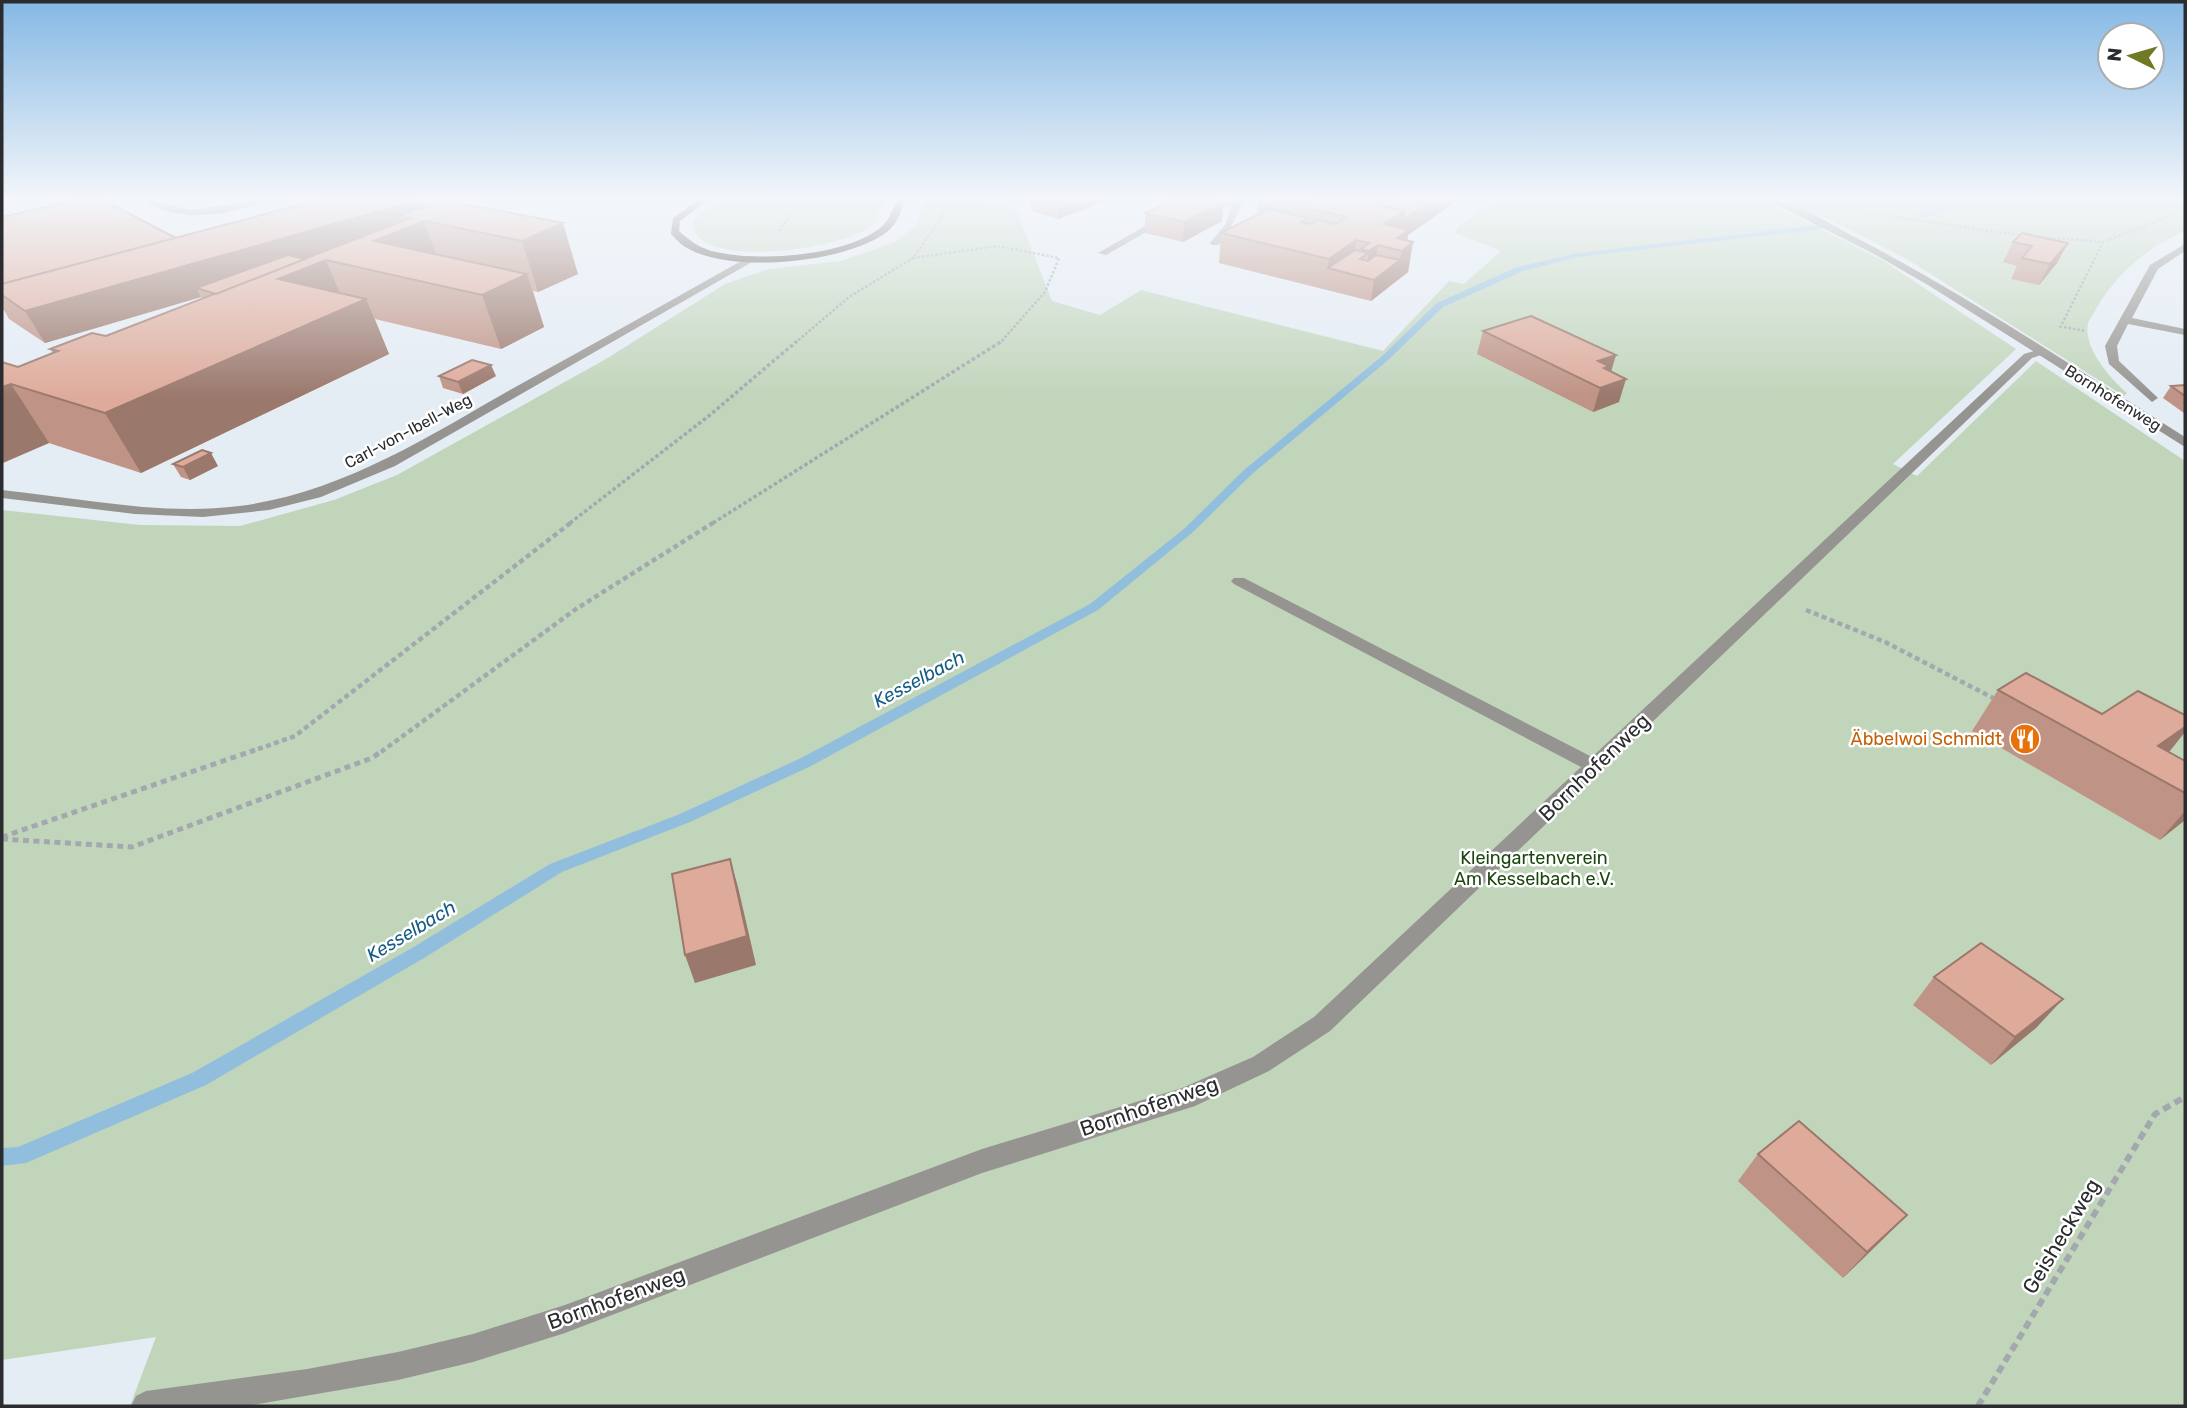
<svg xmlns="http://www.w3.org/2000/svg" width="2187" height="1408" viewBox="0 0 2187 1408" font-family="Rubik,sans-serif">
  <rect width="100%" height="100%" fill="#e4ecf4"/>
  <!-- green -->
  <g fill="#c1d5bb">
    <path d="M723 200H884C880 210 877 221 868 228 841 248 701 271 692 225L698 215Z"/>
    <path d="M926 200H973L1016 209 1052 301 1100 315 1141 290 1383 351 1449 281 1464 284 1501 251 1455 233 1460 225 1496 200H1763L1882 260 2016 349 1893 464 1917 476 2036 361 2185 461V1406H130L156 1337 2 1360V510L140 525 240 526 334 500 397 475 606 359 725 284 769 269 841 261 895 242 915 227Z"/>
    <path d="M1782 200H2185V231C2148 247 2116 274 2096 309 2094 314 2089 319 2088 324 2083 348 2111 379 2127 393L2124 396 1910 261 1835 222Z"/>
  </g>
  <g fill="none" stroke-linecap="round" stroke-linejoin="round">
    <!-- stream -->
    <g fill="#92bedd" fill-rule="evenodd">
      <path d="M1942 200H1950L1949 207 1935 215 1919 218 1915 216 1942 204Z"/>
      <path d="M1819 225H1822V229L1578 257 1523 271 1443 307 1387 361 1252 474 1193 532 1098 610 811 766 690 822 562 872 424 958 206 1085 26 1163 2 1166V1148L18 1147 192 1073 412 948 550 864 680 814 801 758 1090 604 1185 528 1244 470 1381 357 1437 303 1517 267 1578 253Z"/>
    </g>
    <!-- path-far4 -->
    <g stroke="#a3a8af" stroke-width="2.5" stroke-dasharray="2.5 2" stroke-linecap="butt">
      <path d="M800 202 844 200"/>
      <path d="M1870 213 2024 236"/>
      <path d="M779 231 801 200"/>
      <path d="M2040 237 2103 242"/>
      <path d="M913 258 997 246 1059 258 1045 292 1000 343"/>
      <path d="M2064 327 2086 331"/>
      <path d="M2060 328 2103 242 2185 210"/>
      <path d="M795 343 849 297 913 258 945 212 937 200"/>
    </g>
    <!-- path-far3 -->
    <g stroke="#a3a8af" stroke-width="3.5" stroke-dasharray="3.5 2.5" stroke-linecap="butt">
      <path d="M570 523 710 415 797 341"/>
      <path d="M713 523 1002 341"/>
    </g>
    <!-- path-far2 -->
    <g stroke="#a3a8af" stroke-width="4.5" stroke-dasharray="5 3.5" stroke-linecap="butt">
      <path d="M1806 610 1885 642 1997 700"/>
      <path d="M250 752 295 736 573 521"/>
      <path d="M381 752 576 609 716 521"/>
    </g>
    <!-- path-far1 -->
    <g stroke="#a3a8af" stroke-width="5" stroke-dasharray="6 4.5" stroke-linecap="butt">
      <path d="M2 837 255 750"/>
      <path d="M2 839 132 847 372 758 383 750"/>
    </g>
    <!-- path -->
    <path stroke="#a3a8af" stroke-width="6" stroke-dasharray="8 5" stroke-linecap="butt" d="M1978 1406 2155 1114 2185 1097"/>
    <!-- lane -->
    <g fill="#969490" fill-rule="evenodd">
      <path d="M143 200H154L190 210 263 200C234 218 170 222 143 200Z"/>
      <path d="M1247 200C1237 208 1233 231 1218 245H1212L1210 243 1225 225 1232 206 1202 209 1197 206 1199 204Z"/>
      <path d="M1166 214 1169 215V219L1106 255 1098 253Z"/>
      <path d="M2040 349 2044 350V354L2032 358 1330 1031 1269 1071 1195 1106 982 1173 565 1333 473 1362 398 1380 246 1406H131L136 1396 146 1391 307 1369 398 1352 473 1334 565 1305 982 1149 1182 1088 1253 1057 1314 1017 1581 767 1234 584 1231 581 1234 578H1244L1592 757 2024 354Z"/>
    </g>
    <!-- street -->
    <g fill="#969490" fill-rule="evenodd">
      <path d="M1767 200C1794 200 1825 221 1849 234 1966 294 2074 368 2185 437V447L1928 285 1876 255Z"/>
      <path d="M2185 244V251L2158 269 2132 318 2185 329V335L2128 324 2117 346 2119 361 2158 398 2152 402 2109 364 2105 346 2150 265Z"/>
      <path d="M750 256 759 258 395 466 321 497 269 510 203 517 135 514 2 498V490C80 498 161 516 239 506 340 493 424 439 510 390 590 346 670 301 750 256Z"/>
    </g>
    <!-- primary -->
    <path fill="#524e47" fill-rule="evenodd" d="M698 200H708L680 221 679 231C690 241 701 249 716 252 759 262 845 256 880 228 889 221 892 210 897 200H905C901 212 897 224 887 232 846 263 731 274 687 248 681 245 676 239 671 234L673 218Z"/>
  </g>
  <!-- wall -->
  <g fill="#bf9385">
    <path d="M318 200H423L425 207 451 201 447 200H467L458 203 578 274 538 292 533 291 544 327 501 349 375 319 389 354 141 473 49 443 2 462V362L18 367 53 353 50 349 106 336 202 299 201 297 45 343 9 319 4 310H2V217L176 238Z"/>
    <path d="M1030 200H1110L1058 219 1031 211Z"/>
    <path d="M1169 200H1217L1223 202 1222 221 1183 242 1145 233V213L1171 200Z"/>
    <path d="M1259 200H1456L1455 202 1408 235 1407 241 1413 242 1408 272 1371 301 1219 263 1221 233 1259 214H1257Z"/>
    <path d="M2022 233 2057 263 2039 285 2011 279 2017 266 2003 262 2013 242Z"/>
    <path d="M1483 331 1616 355 1611 371 1619 402 1593 412 1477 354Z"/>
    <path d="M439 376H496L463 394 443 388Z"/>
    <path d="M2185 385V413H2184L2163 398 2171 386Z"/>
    <path d="M173 464 218 466 190 480 181 477Z"/>
    <path d="M1998 690 2169 752 2185 761V820L2160 840 1972 731Z"/>
    <path d="M1934 977 2037 1027 1991 1065 1913 1005Z"/>
    <path d="M1758 1154 1907 1215 1882 1240 1843 1278 1738 1181Z"/>
  </g>
  <!-- shaded-wall -->
  <g fill="#9b786c" fill-rule="evenodd">
    <path d="M419 200H423L431 223 424 221 442 272 326 260 346 308 366 299 389 354 141 473 105 413 216 294 196 288 201 297 45 343 25 311ZM399 216 410 218 404 229Z"/>
    <path d="M455 200H467L456 203Z"/>
    <path d="M1057 200H1110L1058 219Z"/>
    <path d="M1264 200H1277L1276 214 1263 216Z"/>
    <path d="M1427 200H1456L1455 202 1408 235 1406 248 1413 242 1408 272 1371 301 1374 280 1400 260 1402 251 1384 224 1405 211 1400 236 1403 220 1426 205Z"/>
    <path d="M1223 202 1222 221 1183 242 1184 222Z"/>
    <path d="M563 223 578 274 538 292 522 241Z"/>
    <path d="M1356 240 1352 271 1328 268 1329 259Z"/>
    <path d="M2068 243 2057 263 2039 285 2050 264Z"/>
    <path d="M1378 245 1373 276 1365 277 1369 251Z"/>
    <path d="M527 274 544 327 501 349 482 295Z"/>
    <path d="M1616 355 1609 378 1626 379 1619 402 1593 412 1600 388V382L1591 385 1598 361Z"/>
    <path d="M491 365 496 376 463 394 458 382Z"/>
    <path d="M11 384 49 443 3 463 2 461V387Z"/>
    <path d="M211 453 218 466 190 480 183 467Z"/>
    <path d="M2185 727V732L2162 761 2158 746Z"/>
    <path d="M2185 811V820L2160 840Z"/>
    <path d="M730 859 738 887 756 965 695 983 685 955Z"/>
    <path d="M2063 999 2037 1027 1991 1065 2015 1037Z"/>
    <path d="M1907 1215 1882 1240 1843 1278 1867 1252Z"/>
  </g>
  <!-- building -->
  <g fill="#deab9b" stroke="#9b786c" stroke-width="2">
    <path d="M76 200H103L176 238 2 284V217Z"/>
    <path d="M318 200H419L25 311 2 295V284Z"/>
    <path d="M443 200 563 223 522 241 424 221 374 241 527 274 482 295 326 260 278 279 366 299 105 413 11 384 2 387V362L18 367 58 351 50 349 92 333 106 336 410 218 399 216Z"/>
    <path d="M1171 200H1216L1223 202 1184 222 1145 213Z"/>
    <path d="M1314 200H1353L1405 211 1384 224 1409 230 1397 238 1413 242 1402 251 1378 245 1369 251 1361 249 1369 243 1356 240 1329 259 1221 233 1269 209 1308 218 1301 222 1311 224 1318 220 1335 224 1347 217 1302 207Z"/>
    <path d="M1354 200H1402L1426 205 1403 220 1405 211Z"/>
    <path d="M2022 233 2068 243 2050 264 2022 258 2032 246 2013 242Z"/>
    <path d="M1355 250 1368 253 1360 259 1368 261 1376 255 1400 260 1374 280 1328 268Z"/>
    <path d="M288 255 305 259 216 294 196 288Z"/>
    <path d="M1531 316 1616 355 1598 361 1609 366 1604 368 1626 379 1600 388 1483 331Z"/>
    <path d="M472 360 491 365 458 382 439 376Z"/>
    <path d="M2185 385V396L2171 386Z"/>
    <path d="M202 450 211 453 183 467 173 464Z"/>
    <path d="M2026 673 2102 714 2138 691 2185 715V727L2158 746 2185 761V793L1998 690Z"/>
    <path d="M730 859 747 936 685 955 672 874Z"/>
    <path d="M1981 943 2063 999 2015 1037 1934 977Z"/>
    <path d="M1799 1121 1907 1215 1867 1252 1758 1154Z"/>
  </g>
  <!-- sky -->
  <linearGradient id="sky" x2="0" y2="1"><stop stop-color="#85b8e4"/><stop offset="0.5" stop-color="#f3f6fa"/><stop offset="1" stop-color="#f3f6fa" stop-opacity="0"/></linearGradient>
  <rect width="2187" height="397" fill="url(#sky)"/>
  <!-- icons -->
  <defs>
    <g id="restaurant-disc" transform="scale(1.575)"><circle r="9.5" fill="#e8710a" stroke="#fff"/><path d="M-5-6h1v4h1v-4h1v4h1v-4h1v5L-1.5 .5V6h-2V.5L-5-1ZM5-6V6H3V1.5H1.5Q1.5-4 5-6Z" fill="#fff"/></g>
  </defs>
  <g fill-rule="evenodd">
    <use href="#restaurant-disc" x="2025" y="739"/>
  </g>
  <g text-anchor="middle" dominant-baseline="central" stroke-width="5" stroke-linejoin="round" paint-order="stroke">
    <!-- far-street labels -->
    <g font-size="16" fill="#2a2c2f" stroke="#fff">
      <text transform="translate(2113 398) rotate(32)">Bornhofenweg</text>
      <text transform="translate(408 431) rotate(-28)">Carl-von-Ibell-Weg</text>
    </g>
    <!-- food labels -->
    <g font-size="18" fill="#c56008" stroke="#fff" text-anchor="end">
      <text x="2002" y="739">Äbbelwoi Schmidt</text>
    </g>
    <!-- park labels -->
    <g font-size="18" fill="#1d460f" stroke="#fff">
      <text x="1534" y="858">Kleingartenverein<tspan x="1534" dy="21">Am Kesselbach e.V.</tspan></text>
    </g>
    <!-- water labels -->
    <g font-size="19" font-style="italic" fill="#175d86" stroke="#fff">
      <text transform="translate(919 679) rotate(-28)">Kesselbach</text>
      <text transform="translate(411 931) rotate(-31)">Kesselbach</text>
    </g>
    <!-- near-street labels -->
    <g font-size="21" fill="#2a2c2f" stroke="#fff">
      <text transform="translate(1594 767) rotate(-44)">Bornhofenweg</text>
      <text transform="translate(1149 1106) rotate(-19)">Bornhofenweg</text>
      <text transform="translate(2061 1236) rotate(-59)">Geisheckweg</text>
      <text transform="translate(616 1298) rotate(-20)">Bornhofenweg</text>
    </g>
  </g>
  <!-- border -->
  <rect width="2187" height="1408" fill="none" stroke="#2a2c2f" stroke-width="7"/>
  <!-- north arrow -->
  <g transform="translate(2131 56) rotate(275)"><circle r="33" fill="#ffffff" stroke="#aaabac" stroke-width="2"/>
  <path d="M0-5L12 26L0 18L-12 26Z" fill="#707a25"/>
  <text y="-10" font-size="19" font-weight="bold" text-anchor="middle" fill="#2a2c2f">N</text>
  </g>
</svg>
